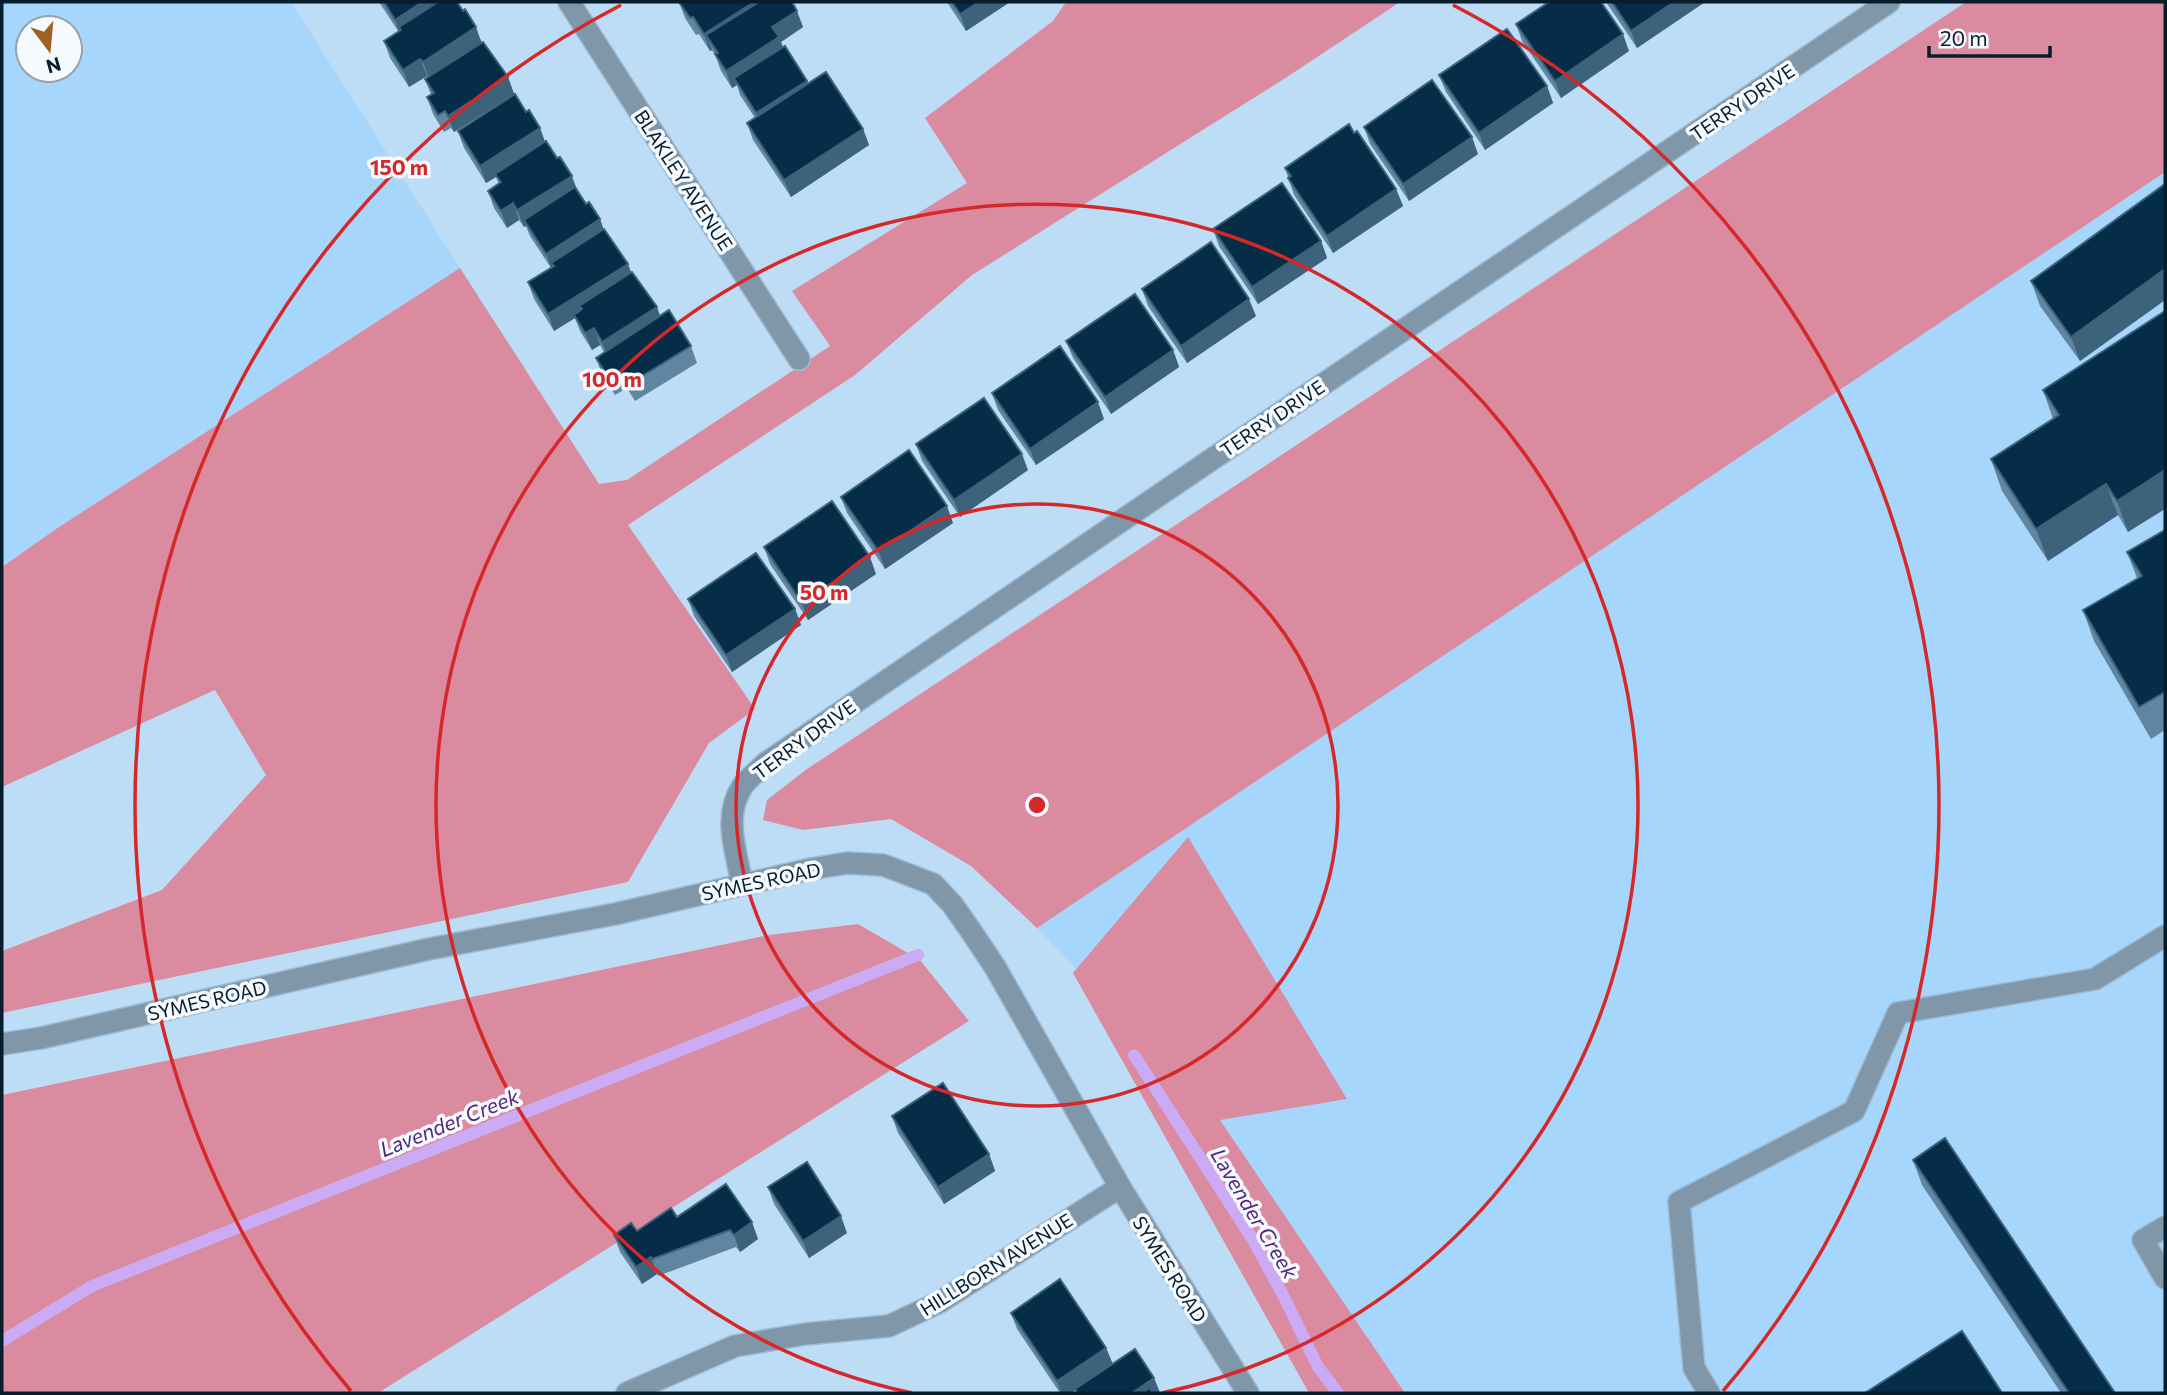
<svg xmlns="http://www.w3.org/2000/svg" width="2167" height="1395" viewBox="0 0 2167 1395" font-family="Commissioner,sans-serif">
  <rect width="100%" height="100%" fill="#bdddf7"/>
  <!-- built -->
  <g fill="#a7d6fd" fill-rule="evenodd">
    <path d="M2 2H291L460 268 56 529 2 567ZM28 28H70V70H28Z"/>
    <path d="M2165 172V1393H1405L1220 1120 1037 928Z"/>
  </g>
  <!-- green -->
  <g fill="#db8b9f">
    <path d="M1066 2H1400L1284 79 972 275 855 375 628 525 755 709 709 743 628 882 2 1013V951L162 890 266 775 215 690 2 787V567L56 529 460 268 599 484 627 480 830 346 792 291 967 183 925 118 1053 21Z"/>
    <path d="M1966 2H2165V172L1037 928 971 866 891 819 803 830 763 820 767 800 807 769Z"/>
    <path d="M1188 837 1347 1099 1220 1120 1405 1393H1309L1073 973Z"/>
    <path d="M858 924 920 960 969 1021 378 1393H2V1095L769 935Z"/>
  </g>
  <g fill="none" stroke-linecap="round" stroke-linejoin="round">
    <!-- stream -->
    <g stroke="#cbabf5" stroke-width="12">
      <path d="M1134 1055 1253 1240 1284 1297 1318 1367 1338 1393"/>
      <path d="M2 1341 92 1286 918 955"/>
    </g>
    <!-- lane casing -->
    <g stroke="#9cbad2" stroke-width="24">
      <g id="lane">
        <path d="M2165 1227 2143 1240 2165 1278"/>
        <path d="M1709 1393 1694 1368 1679 1202 1854 1111 1898 1013"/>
      </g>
    </g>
    <!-- street casing -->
    <g stroke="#9cbad2" stroke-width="24">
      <g id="street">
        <path d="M569 2 799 359"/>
        <path d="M742 883C736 852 723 816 742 787 748 778 758 771 766 763L1199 468 1889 2"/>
        <path d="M1898 1013 2095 979 2165 936"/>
        <path d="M2 1044 41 1038 429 949 615 914 811 869 847 863 883 865 933 884 952 904 971 931 995 967 1120 1187 1248 1393"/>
        <path d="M627 1393 735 1346 805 1334 889 1326 940 1302 1120 1187"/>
      </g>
    </g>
    <!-- lane -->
    <use href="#lane" stroke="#8096a9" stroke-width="21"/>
    <!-- street -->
    <use href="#street" stroke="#8096a9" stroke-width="21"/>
  </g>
  <!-- wall -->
  <g fill="#6185a0">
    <path d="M379 2H457L482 42 508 77 514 94 454 132 451 128 444 132 433 114 427 97 431 95 425 79 428 77 427 76 409 87 390 58 384 41 398 31Z"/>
    <path d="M679 2H755L756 4 803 27 781 42 783 47 808 83 863 129 869 145 791 197 753 140 747 123 755 118 740 95 737 85 732 88 721 71 716 57 712 50 710 51 699 34 696 35 685 18Z"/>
    <path d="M947 2H1010L966 31Z"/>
    <path d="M1606 2H1705L1637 48Z"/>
    <path d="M1516 24 1629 51 1561 98 1522 41Z"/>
    <path d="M1439 75 1547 86 1553 103 1485 150 1446 92Z"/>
    <path d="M526 112 540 128 545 142 586 204 600 219 603 230 628 264 631 272 660 316 691 346 697 363 635 401 627 388 615 395 602 374 596 358 604 352 600 345 592 350 580 331 575 318 554 331 534 299 528 282 551 268 530 236 526 226 524 227 519 220 507 228 494 208 488 191 499 184 496 177 486 183 464 148 458 131Z"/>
    <path d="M1364 127 1478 154 1409 201 1370 144Z"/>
    <path d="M1285 168 1396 189 1403 206 1333 253 1294 195Z"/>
    <path d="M2165 184V300L2080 361 2040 306 2031 281Z"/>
    <path d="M1213 229 1321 241 1327 258 1258 304 1219 246Z"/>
    <path d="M1142 289 1256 316 1187 363 1148 306Z"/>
    <path d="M2165 311 2128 532 2118 515 2048 561 2002 491 1991 459 2053 419 2043 390Z"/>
    <path d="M1066 341 1173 350 1179 367 1111 414 1073 358Z"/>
    <path d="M992 393 1104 419 1036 465 998 410Z"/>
    <path d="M916 444 1028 470 960 517 922 461Z"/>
    <path d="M841 497 953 523 885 569 847 513Z"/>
    <path d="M2165 530V730L2151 739 2094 641 2083 610 2137 578 2127 552Z"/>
    <path d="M764 547 876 574 808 620 770 564Z"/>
    <path d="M688 599 795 609 801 625 732 672 694 616Z"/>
    <path d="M892 1116 989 1154 995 1171 944 1204 898 1133Z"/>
    <path d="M1913 1160 2115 1393H2061L1922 1185Z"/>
    <path d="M726 1184 758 1239 740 1252 736 1247 658 1276 657 1274 642 1284 620 1252 614 1235 637 1231 677 1217Z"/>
    <path d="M768 1187 847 1233 809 1258 774 1204Z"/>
    <path d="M1011 1313 1106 1348 1113 1364 1154 1378 1160 1393H1075L1076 1392V1390L1071 1393H1060L1017 1329Z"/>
  </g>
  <!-- shaded-wall -->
  <g fill="#3c627c">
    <path d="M422 2H454L399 27 402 36H401L395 20Z"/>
    <path d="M754 2H755L761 18 706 35 712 50 710 51 704 34Z"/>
    <path d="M979 2H1010L966 31 960 14Z"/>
    <path d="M1674 2H1705L1637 48 1631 31Z"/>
    <path d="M797 11 803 27 781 42 785 54 734 78 737 85 732 88 726 71 772 27Z"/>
    <path d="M476 27 482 44 429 78 423 62Z"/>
    <path d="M1623 34 1629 51 1561 98 1555 81Z"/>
    <path d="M420 59 427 76 409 87 403 70Z"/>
    <path d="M508 77 514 94 454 132 448 116Z"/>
    <path d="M807 81 813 98 762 130 756 113Z"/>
    <path d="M1547 86 1553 103 1485 150 1479 133Z"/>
    <path d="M540 128 546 145 495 174 496 177 486 183 480 166Z"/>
    <path d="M863 129 869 145 791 197 784 180Z"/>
    <path d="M1472 137 1478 154 1409 201 1403 184Z"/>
    <path d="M572 176 578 193 524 220 526 226 524 227 517 210Z"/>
    <path d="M1396 189 1403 206 1333 253 1327 236Z"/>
    <path d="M513 203 519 220 507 228 501 211Z"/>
    <path d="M600 219 606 236 551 263 554 270H552L546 254Z"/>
    <path d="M1321 241 1327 258 1258 304 1252 287Z"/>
    <path d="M628 264 634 281 579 306 582 314 574 315 575 318 554 331 548 314Z"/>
    <path d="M2165 269V300L2080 361 2071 337Z"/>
    <path d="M1249 299 1256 316 1187 363 1181 346Z"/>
    <path d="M657 307 663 324 608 359 602 342Z"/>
    <path d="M594 328 600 345 592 350 585 333Z"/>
    <path d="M1173 350 1179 367 1111 414 1105 397Z"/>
    <path d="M1098 402 1104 419 1036 465 1030 449Z"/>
    <path d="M1022 454 1028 470 960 517 954 500Z"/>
    <path d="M2165 470V509L2128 532 2117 501Z"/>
    <path d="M2106 484 2118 515 2048 561 2036 529Z"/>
    <path d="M947 506 953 523 885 569 879 552Z"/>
    <path d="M870 557 876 574 808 620 802 603Z"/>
    <path d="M795 609 801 625 732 672 726 655Z"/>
    <path d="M989 1154 995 1171 944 1204 938 1187Z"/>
    <path d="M841 1216 847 1233 809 1258 803 1241Z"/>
    <path d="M752 1222 758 1239 740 1252 734 1235Z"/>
    <path d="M651 1257 657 1274 642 1284 636 1267Z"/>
    <path d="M1106 1348 1113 1365 1071 1393H1061L1057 1381Z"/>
    <path d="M1154 1378 1160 1393H1132Z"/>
  </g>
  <!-- building -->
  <g fill="#052d48" stroke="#3c627c" stroke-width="2">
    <path d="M384 2H422L395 20Z"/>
    <path d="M438 2H457L463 11 465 9 476 27 423 62 420 59 403 70 384 41 401 30 399 27Z"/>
    <path d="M679 2H754L704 34 693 17 690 18Z"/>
    <path d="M759 2H792L797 11 772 27 779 37 726 71 715 54 718 53 706 35Z"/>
    <path d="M952 2H979L960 14Z"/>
    <path d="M1549 2H1601L1623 34 1555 81 1516 24Z"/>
    <path d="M1612 2H1674L1631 31Z"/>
    <path d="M1507 29 1547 86 1479 133 1439 75Z"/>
    <path d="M483 42 508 77 448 116 445 111 438 115 427 97 434 93 425 79Z"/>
    <path d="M785 46 807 81 756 113 734 78Z"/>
    <path d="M826 72 863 129 784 180 747 123Z"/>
    <path d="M1432 80 1472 137 1403 184 1364 127Z"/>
    <path d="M515 94 526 112 529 110 540 128 480 166 458 131Z"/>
    <path d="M1349 124 1354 133 1357 131 1396 189 1327 236 1288 178 1291 176 1285 168Z"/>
    <path d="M546 141 557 158 560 157 572 176 517 210 513 203 501 211 488 191 501 182 495 174Z"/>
    <path d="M1282 183 1321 241 1252 287 1213 229Z"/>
    <path d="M2165 184V269L2071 337 2031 281Z"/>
    <path d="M575 187 586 204 589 202 600 219 546 254 524 220Z"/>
    <path d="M604 229 628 264 548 314 528 282 554 266 551 263Z"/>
    <path d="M1211 242 1249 299 1181 346 1142 289Z"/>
    <path d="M632 272 657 307 602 342 594 328 585 333 574 315 582 309 579 306Z"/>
    <path d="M1135 294 1173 350 1105 397 1066 341Z"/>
    <path d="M669 310 691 346 629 384 621 371 609 378 596 358Z"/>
    <path d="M2165 311V470L2117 501 2106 484 2036 529 1991 459 2059 415 2043 390Z"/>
    <path d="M1060 346 1098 402 1030 449 992 393Z"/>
    <path d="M984 398 1022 454 954 500 916 444Z"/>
    <path d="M909 450 947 506 879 552 841 497Z"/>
    <path d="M832 501 870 557 802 603 764 547Z"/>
    <path d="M2165 530V692L2139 707 2083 610 2142 576 2127 552Z"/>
    <path d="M756 553 795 609 726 655 688 599Z"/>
    <path d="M943 1083 989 1154 938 1187 892 1116Z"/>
    <path d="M1945 1138 2115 1393H2069L1913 1160Z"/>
    <path d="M807 1162 841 1216 803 1241 768 1187Z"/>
    <path d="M726 1184 752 1222 734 1235 730 1230 652 1259 651 1257 636 1267 614 1235 631 1223 637 1231 671 1208 677 1217Z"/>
    <path d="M1060 1279 1106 1348 1057 1381 1011 1313Z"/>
    <path d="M1962 1331 2002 1393H1865Z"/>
    <path d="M1135 1349 1154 1378 1132 1393H1075L1077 1392 1075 1389Z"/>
    <path d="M1149 1388 1153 1393H1142Z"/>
  </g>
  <!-- distance rings -->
  <g fill="none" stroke="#d62828" stroke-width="3.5">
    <circle cx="1037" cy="805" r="301"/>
    <path d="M912 1393A601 601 0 1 1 1162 1393"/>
    <path d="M351 1391A902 902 0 0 1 621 5M1453 5A902 902 0 0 1 1723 1391"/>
  </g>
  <g text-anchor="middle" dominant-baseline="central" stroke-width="7" stroke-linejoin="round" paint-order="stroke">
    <!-- street labels -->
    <g font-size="19" fill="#071d2c" stroke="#f5faff">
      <text transform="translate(1742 102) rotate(-34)">TERRY DRIVE</text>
      <text transform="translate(684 180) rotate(57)">BLAKLEY AVENUE</text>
      <text transform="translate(1272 418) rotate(-34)">TERRY DRIVE</text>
      <text transform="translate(804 739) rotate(-36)">TERRY DRIVE</text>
      <text transform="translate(761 881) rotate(-12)">SYMES ROAD</text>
      <text transform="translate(207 1000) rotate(-13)">SYMES ROAD</text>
      <text transform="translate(996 1264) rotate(-32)">HILLBORN AVENUE</text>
      <text transform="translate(1170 1269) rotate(58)">SYMES ROAD</text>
    </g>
    <!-- water labels -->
    <g font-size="21" font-style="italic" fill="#52277b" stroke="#f5faff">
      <text transform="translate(449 1122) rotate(-22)">Lavender Creek</text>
      <text transform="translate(1255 1213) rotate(59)">Lavender Creek</text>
    </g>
  </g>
  <circle cx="1037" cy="805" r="10" fill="#d62828" stroke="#f5faff" stroke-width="3.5"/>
  <g font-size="21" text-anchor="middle" font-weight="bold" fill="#d62828" stroke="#f5faff" stroke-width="7" stroke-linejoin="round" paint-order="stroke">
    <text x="399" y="175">150 m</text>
    <text x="612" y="387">100 m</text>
    <text x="824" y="600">50 m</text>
  </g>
  <!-- border -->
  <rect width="2167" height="1395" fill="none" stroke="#071d2c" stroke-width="7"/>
  <!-- north arrow -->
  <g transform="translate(49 49) rotate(164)"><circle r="33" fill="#f5faff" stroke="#96a2ab" stroke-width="2"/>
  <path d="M0-5L12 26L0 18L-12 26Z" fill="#9d6222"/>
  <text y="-10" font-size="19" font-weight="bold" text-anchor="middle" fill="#071d2c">N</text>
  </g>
  <!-- scale -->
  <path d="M1929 46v10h121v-10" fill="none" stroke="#071d2c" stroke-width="3.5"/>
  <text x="1940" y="46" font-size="21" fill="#071d2c" stroke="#f5faff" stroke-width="5" paint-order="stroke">20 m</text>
</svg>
